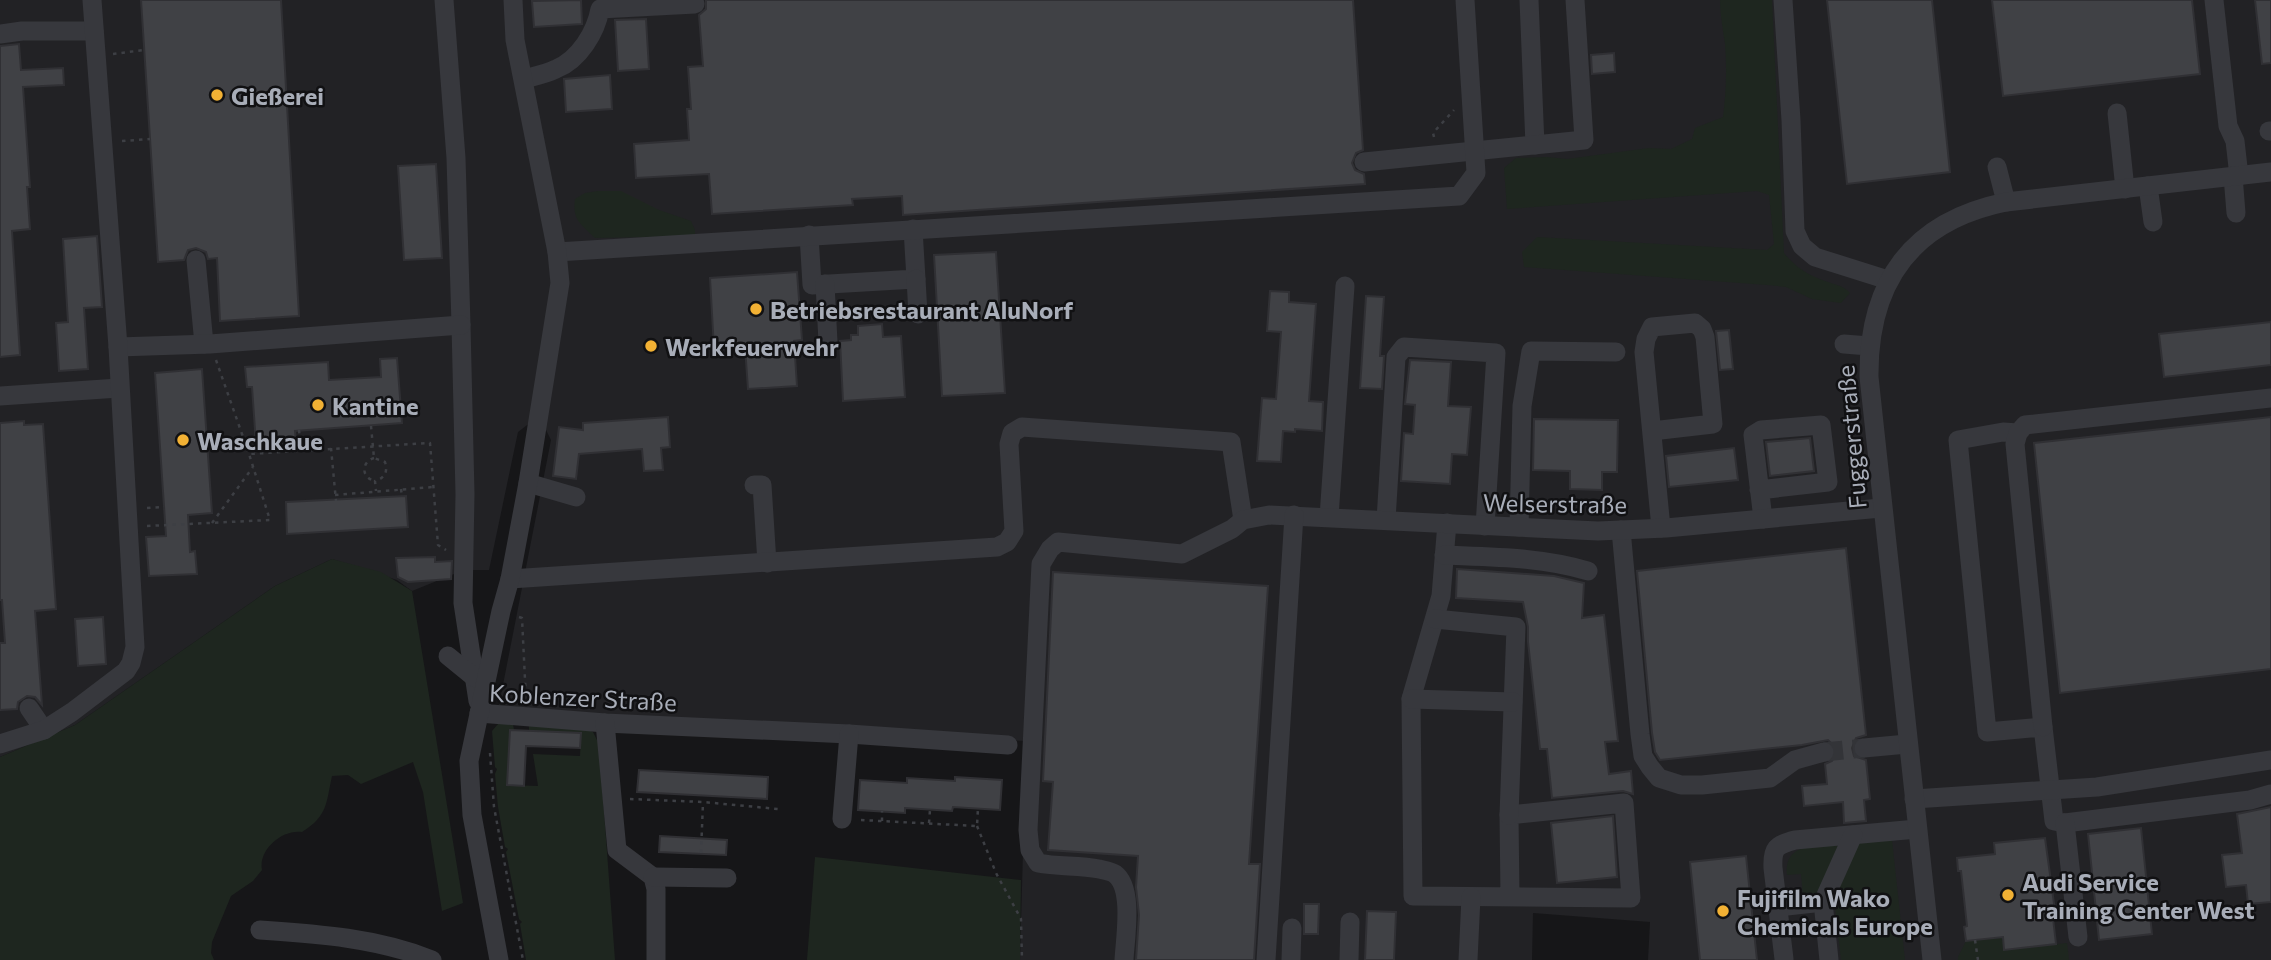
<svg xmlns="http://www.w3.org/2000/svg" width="2271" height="960" viewBox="0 0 2271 960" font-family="Commissioner,sans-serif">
  <rect width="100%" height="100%" fill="#161618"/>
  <!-- built -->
  <path fill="#222225" d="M0 0H2271V960H1648L1650 922 1533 913 1532 960H1020L1026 741 596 715 499 705 551 440 539 416 518 432 489 570H464L412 591 397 580 332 559 275 586 75 725 0 757Z"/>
  <!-- green -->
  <g fill="#1e261f">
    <path d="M1720 0H1772L1784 253C1795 267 1808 275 1825 281 1835 285 1843 285 1850 293L1841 303 1812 299 1786 287 1767 285 1524 267 1522 252 1537 237 1767 250 1774 244 1769 195 1757 191 1507 209 1504 168 1516 158 1547 157 1567 159 1649 148 1671 149 1692 139 1695 128 1723 117C1726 94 1727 68 1725 44 1723 29 1720 15 1720 0Z"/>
    <path d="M598 191H621L659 210 691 221 695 230V236L595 238C581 224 572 220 575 199L585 193Z"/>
    <path d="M332 559 381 572 412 591 463 903 442 911 423 792 413 762 361 784 348 775 332 776C326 803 328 816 302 832 282 829 258 850 262 870L253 881 231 896 212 942 211 953 214 960H0V757L75 725 275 586Z"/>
    <path d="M498 724H513L514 730 510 731 507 785 538 786 533 754 580 756 581 733 529 731V725L582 727 593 732 599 744 615 960H526L520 924 522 922 519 919 506 852 508 849 505 847 498 807 495 774 497 769 495 767 492 731Z"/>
    <path d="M1892 840 1905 960H1841L1834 897 1858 843Z"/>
    <path d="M1841 845 1818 896 1803 898 1801 874 1787 875C1784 841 1817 847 1841 845Z"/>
    <path d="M815 857 1021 880 1020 960H807Z"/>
    <path d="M2002 932 2004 950 2067 943 2069 960H1958V957L1966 941 1998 938Z"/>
  </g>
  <!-- building -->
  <g fill="#404145" stroke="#303034" stroke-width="2">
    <path d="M141 0H281L299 316 220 321 217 258 208 259 206 252 196 248 188 250 184 260 158 262Z"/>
    <path d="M581 0 582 24 534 27 532 1Z"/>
    <path d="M706 0H1353L1363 150 1356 153 1352 163 1355 170 1364 174 1365 184 903 215 902 196 852 199 853 205 712 214 709 174 636 178 634 144 689 140 687 109H691L688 67 703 66 699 15 706 9Z"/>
    <path d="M1827 0H1932L1950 172 1847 184Z"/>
    <path d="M1992 0H2192L2200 74 2003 96Z"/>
    <path d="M2255 0H2271V63L2262 64Z"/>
    <path d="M646 19 649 69 618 71 615 20Z"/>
    <path d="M19 44 21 70 63 68 64 85 23 87 30 187H27L30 229 12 231 20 355 0 357V46Z"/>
    <path d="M1614 53 1615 72 1592 74 1591 55Z"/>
    <path d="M610 75 612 109 566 112 564 79Z"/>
    <path d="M436 164 442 258 404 260 398 166Z"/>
    <path d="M97 236 102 307 84 308 88 369 59 371 56 323 68 322 63 239Z"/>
    <path d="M996 252 1005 393 942 396 934 255Z"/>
    <path d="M797 272 802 340 794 341 797 386 748 389 745 347 714 349 710 278Z"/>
    <path d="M1270 291 1289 292V302L1316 304 1309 401 1323 402 1322 431 1295 429V432L1283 431 1281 462 1257 461 1262 398 1276 399 1281 332 1267 331Z"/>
    <path d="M1366 296 1384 297 1380 356H1384L1382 389 1360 388Z"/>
    <path d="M2271 322V365L2164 377 2159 334Z"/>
    <path d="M882 324 883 337 901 336 905 397 843 401 840 341 851 340V335H858V326Z"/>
    <path d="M1729 330 1733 369 1720 370 1716 331Z"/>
    <path d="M397 358 402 423 295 431 296 442 256 444 252 387H247L245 367 328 362 329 380 381 377 380 359Z"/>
    <path d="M1410 360 1451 362 1448 406 1471 407 1467 455 1452 454 1450 484 1401 481 1404 433 1413 434 1415 405 1405 404Z"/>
    <path d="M202 369 212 513 188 515 190 552 195 551 197 574 149 576 146 537 166 536 155 373Z"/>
    <path d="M668 417 670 447 661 448 663 470 644 471 642 449 579 454 576 479 553 476 559 427 583 430V423Z"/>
    <path d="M2271 417V669L2060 693 2034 443Z"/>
    <path d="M1534 419 1618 420 1617 472H1602V490L1570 489V471L1533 470Z"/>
    <path d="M24 421V425L43 424 56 609 35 611 42 705 35 697 27 696 18 702 17 709 0 710V643H5L2 600H0V423Z"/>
    <path d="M1810 438 1814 471 1770 476 1766 442Z"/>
    <path d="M1734 448 1738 480 1669 487 1666 456Z"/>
    <path d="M406 496 408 527 287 534 286 502Z"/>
    <path d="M1846 548 1866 735 1856 738 1852 748 1854 756 1866 760 1870 799 1864 800 1866 821 1844 823 1843 802 1804 806 1802 786 1827 784 1825 764 1832 761 1836 754V748L1828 740 1802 745 1660 760 1655 752 1652 733 1637 571Z"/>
    <path d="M435 557V562L452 561 451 579 408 582 398 577 396 558Z"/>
    <path d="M1457 569 1554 576 1584 583 1582 618 1604 615 1618 741 1605 742 1609 774 1631 771 1633 794 1623 791 1552 798 1547 749H1540L1528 642V627L1523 602 1456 598Z"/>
    <path d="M1053 572 1268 586 1249 864H1260L1254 960H1136L1139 915 1136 887 1138 856 1048 850 1053 782 1043 781Z"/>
    <path d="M103 617 106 664 78 666 75 619Z"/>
    <path d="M510 730 581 733 580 748 526 746 524 786 507 785Z"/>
    <path d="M639 770 768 777 767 799 637 792Z"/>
    <path d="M955 777 1002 780 1000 810 953 807 952 811 905 808V813L858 810 860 780 907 783V778L955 781Z"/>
    <path d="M2271 807V902L2248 904 2246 885 2226 887 2222 855 2242 853 2237 814Z"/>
    <path d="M1613 816 1617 877 1557 883 1551 823Z"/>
    <path d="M2141 828 2152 934 2099 940 2088 834Z"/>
    <path d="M660 836 727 840 726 855 659 852Z"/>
    <path d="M2045 838 2056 918H2053L2056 944 2004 950 2003 937 1966 941 1964 927 1967 926 1961 871H1958L1957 858 1995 854 1994 843Z"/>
    <path d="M1746 856 1757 960H1700L1690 862Z"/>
    <path d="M1304 904H1319L1318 934H1304Z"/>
    <path d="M1367 911 1396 912 1394 960H1365Z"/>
  </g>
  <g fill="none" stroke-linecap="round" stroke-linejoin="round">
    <!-- minor-tunnel -->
    <path stroke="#333438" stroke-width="19" stroke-dasharray="19 10" stroke-linecap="butt" d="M1824 752 1864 748"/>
    <!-- path -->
    <g stroke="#3d3f44" stroke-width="2.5" stroke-dasharray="3.5 5" stroke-linecap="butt">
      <path d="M113 54 144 50"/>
      <path d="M1434 137 1433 133 1454 110"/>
      <path d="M122 141 150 139"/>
      <path d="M216 360 249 454 430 443 438 545 446 550"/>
      <path d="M371 426 374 458 385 462C388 472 385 478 375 481L376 491"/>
      <path d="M299 430 301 450"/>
      <path d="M331 448 336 501"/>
      <path d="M374 458C361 462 361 478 375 481"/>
      <path d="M401 489 402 496"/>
      <path d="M335 495 433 487"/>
      <path d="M147 508 164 507"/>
      <path d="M212 523 253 467"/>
      <path d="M147 526 270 520 249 454"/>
      <path d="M519 617 522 618 526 700"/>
      <path d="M490 753 494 807 523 960"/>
      <path d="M630 799 703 802 778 809"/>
      <path d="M861 820 977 826 978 808"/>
      <path d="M882 821V811"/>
      <path d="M929 823 930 810"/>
      <path d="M977 826 996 873 1021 919 1022 960"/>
      <path d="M701 853 703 802"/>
      <path d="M1975 940 1978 960"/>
    </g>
    <!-- minor -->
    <g stroke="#37383d" stroke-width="19">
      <path d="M444 0 456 158 461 325 465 494 463 603 478 701"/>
      <path d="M1529 0 1535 145"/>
      <path d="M1783 0 1791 120 1795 231 1802 246 1815 257 1888 280"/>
      <path d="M2214 0 2228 126 2235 141 2239 176"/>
      <path d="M0 34 22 31H94"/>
      <path d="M524 79C535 76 546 74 556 69 579 60 596 32 600 9L695 4"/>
      <path d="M2117 113 2125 189"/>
      <path d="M2269 131H2271"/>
      <path d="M1364 162 1584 140 1575 0"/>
      <path d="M1997 167 2006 202"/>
      <path d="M2233 176 2236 213"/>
      <path d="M2148 186 2153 222"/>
      <path d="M809 235 812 285 916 279 913 229"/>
      <path d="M557 252 1459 196 1476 173 1465 0"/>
      <path d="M196 260 204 344"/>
      <path d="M916 279 918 314"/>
      <path d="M825 284 828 342"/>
      <path d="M1844 344 1869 346"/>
      <path d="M118 347 210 344 461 325"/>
      <path d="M0 396 119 388"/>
      <path d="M1652 431 1713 424 1705 337 1702 329 1695 323 1652 327 1646 339 1644 352 1661 528"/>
      <path d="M2018 433 2003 432 1958 440 1987 732 2043 727 2054 821 2065 823 2250 800 2271 794"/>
      <path d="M528 483 576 497"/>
      <path d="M754 485H762L767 563"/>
      <path d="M1759 490 1828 482 1821 425 1761 430 1753 435 1763 519"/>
      <path d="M1329 517 1345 286"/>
      <path d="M1386 520 1396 357 1404 347 1496 353 1485 526"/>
      <path d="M1447 523 1441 596 1411 699 1413 896C1486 897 1559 898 1631 898L1624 803 1509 815 1510 897"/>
      <path d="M1519 527 1522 406 1531 351 1616 352"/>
      <path d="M1621 530 1640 734 1643 756 1650 767 1659 778 1681 785H1702L1770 778 1795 760 1824 752"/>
      <path d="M1444 555C1492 557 1542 557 1588 571"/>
      <path d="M510 579 997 547 1007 542 1014 531 1009 444 1012 433 1022 427 1231 442 1243 520"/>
      <path d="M1435 619 1516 627 1509 815"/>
      <path d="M448 656 475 678"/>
      <path d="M1411 699 1513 702"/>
      <path d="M29 708 44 730"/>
      <path d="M479 713 605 723 849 734 1008 745"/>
      <path d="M605 723 617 850 653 877 656 889V960"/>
      <path d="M2043 727 2015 444 2018 433 2025 425 2271 398"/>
      <path d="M0 744 44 730 72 712 126 671 131 663 135 647 118 347 92 0"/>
      <path d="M1864 748 1907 744"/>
      <path d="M1914 799 2097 787 2271 760"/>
      <path d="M842 819 849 734"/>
      <path d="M2065 823 2078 937"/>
      <path d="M653 877 727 878"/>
      <path d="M1778 907 1823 902"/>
      <path d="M260 930C319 934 377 938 432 960"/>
      <path d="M1784 959 1773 868C1772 848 1776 845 1795 840L1917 829"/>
      <path d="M499 960 472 815 469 761 501 611 510 579 528 483 560 283 557 252 515 40 513 0"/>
      <path d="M1124 960C1125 939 1134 888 1115 874 1111 871 1103 870 1099 869 1079 865 1058 867 1038 863L1030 850 1028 830 1041 564 1050 549 1058 542 1182 554 1232 529 1243 520 1269 515 1598 531 1666 528 1881 508"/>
      <path d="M1266 960 1294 515"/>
      <path d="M1291 960 1292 928"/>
      <path d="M1349 960 1350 922"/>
      <path d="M1468 960 1471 897"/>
      <path d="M1829 960 1823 902 1853 835"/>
      <path d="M1932 960 1869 377C1868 282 1912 221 2006 202L2271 172"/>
    </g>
  </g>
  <!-- markers -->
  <g fill="#f2b134" stroke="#111113" stroke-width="2.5">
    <circle cx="217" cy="95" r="7"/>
    <circle cx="756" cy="309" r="7"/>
    <circle cx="651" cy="346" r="7"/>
    <circle cx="318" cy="405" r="7"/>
    <circle cx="183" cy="440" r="7"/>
    <circle cx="2008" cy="895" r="7"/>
    <circle cx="1723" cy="911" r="7"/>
  </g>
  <g text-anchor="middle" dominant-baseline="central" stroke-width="5" stroke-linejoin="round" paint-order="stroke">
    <!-- poi labels -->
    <g font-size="24" font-weight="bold" fill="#a8adb8" stroke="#111113" text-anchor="start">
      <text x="231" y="95">Gießerei</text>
      <text x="770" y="309">Betriebsrestaurant AluNorf</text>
      <text x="665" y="346">Werkfeuerwehr</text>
      <text x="332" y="405">Kantine</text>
      <text x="197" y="440">Waschkaue</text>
      <text x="2022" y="881">Audi Service<tspan x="2022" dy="28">Training Center West</tspan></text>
      <text x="1737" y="897">Fujifilm Wako<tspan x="1737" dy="28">Chemicals Europe</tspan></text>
    </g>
    <!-- street labels -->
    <g font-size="24" fill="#a8adb8" stroke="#111113">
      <text transform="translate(1851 437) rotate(-95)">Fuggerstraße</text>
      <text transform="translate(1555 503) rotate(1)">Welserstraße</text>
      <text transform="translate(583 697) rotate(3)">Koblenzer Straße</text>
    </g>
  </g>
</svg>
